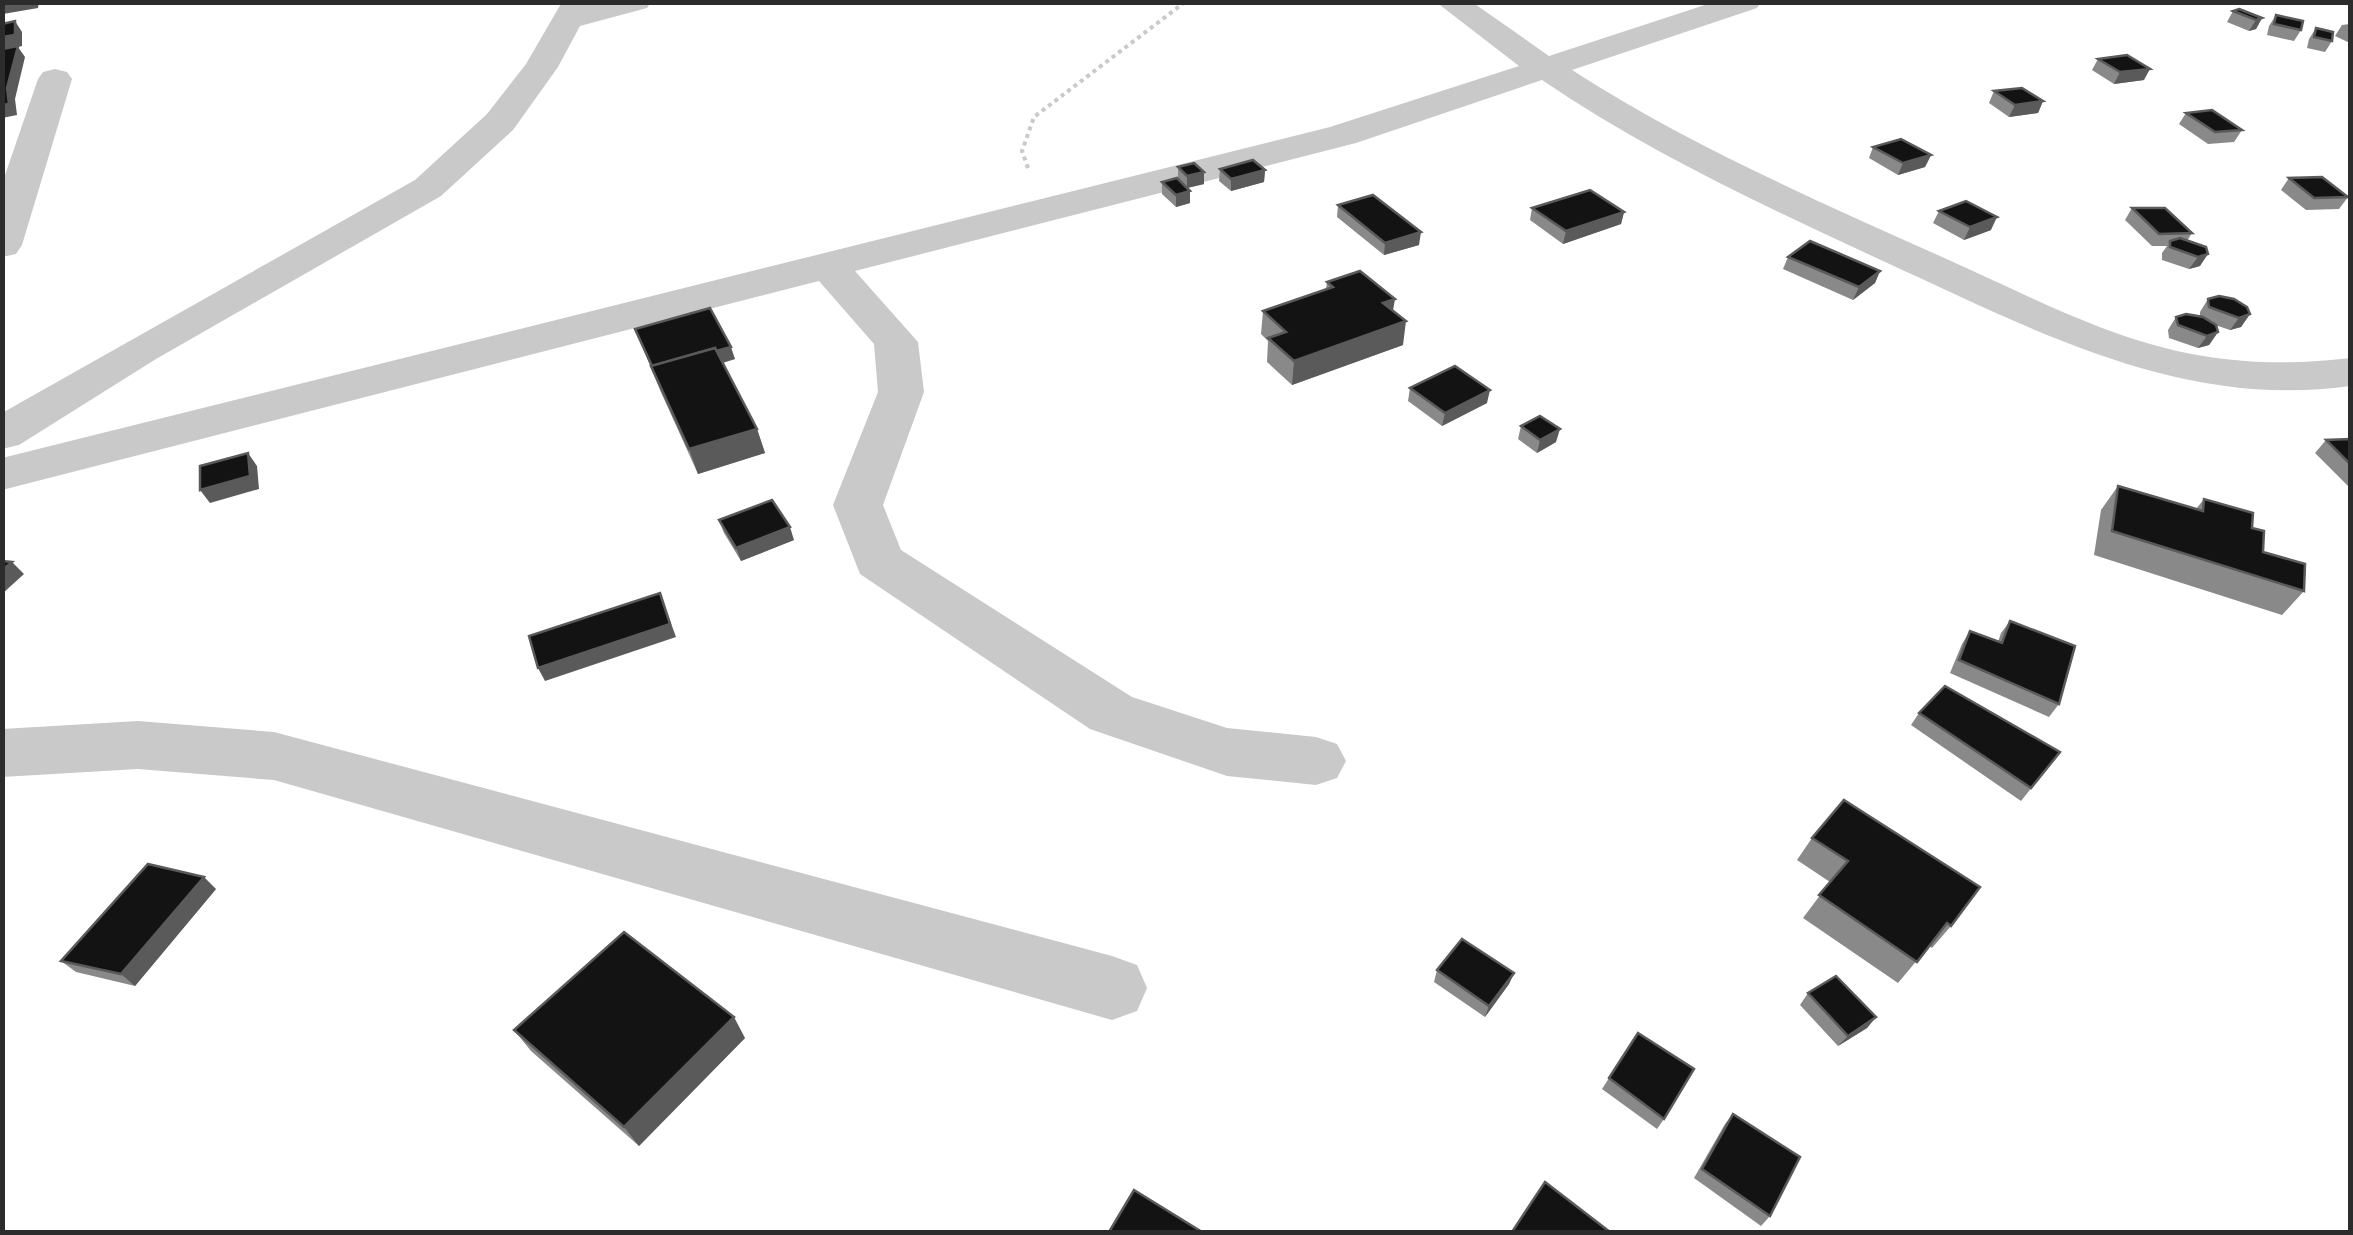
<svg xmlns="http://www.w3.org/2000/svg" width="2353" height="1235" viewBox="0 0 2353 1235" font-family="'Source Sans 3',sans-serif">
  <rect width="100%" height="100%" fill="#fff"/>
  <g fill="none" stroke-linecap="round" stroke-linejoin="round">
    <!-- path -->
    <path stroke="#c9c9c9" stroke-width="4" stroke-dasharray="4 4" stroke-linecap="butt" d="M1028 168 1022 151 1034 117 1185 2"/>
    <!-- minor -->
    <g fill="#c9c9c9" fill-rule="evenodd">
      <path d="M562 2H651L647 8 580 26 558 67 513 130 441 196 156 359 19 445 2 449V413L415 180 487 114 526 64Z"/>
      <path d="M1436 2H1472L1549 56 1714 2H1761L1757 8 1572 70C1691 147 1823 203 1951 261 2025 294 2098 333 2177 351 2235 364 2292 365 2350 358V386C2181 410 2032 329 1883 261 1766 207 1648 152 1542 80L1356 143 855 271 918 342 924 392 883 505 901 550 1132 697 1227 728 1316 737 1337 744 1346 761 1337 778 1316 785 1227 776 1090 729 860 574 833 505 878 392 874 344 819 281 2 490V458L1330 127 1519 66Z"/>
      <path d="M55 69 67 72 72 79 22 245 16 254 2 257V184L38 79 43 72Z"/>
      <path d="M138 721 274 732 1112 956 1137 965 1147 988 1137 1011 1112 1020 274 780 138 769 2 777V729Z"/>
    </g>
  </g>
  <!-- wall -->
  <g fill="#898989">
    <path d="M2233 11 2262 18 2256 29 2249 31 2227 22Z"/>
    <path d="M2276 15 2301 30 2294 41 2267 35 2269 26Z"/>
    <path d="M2350 24V43L2335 36 2342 25Z"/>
    <path d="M2316 28 2332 41 2325 52 2307 48 2309 39Z"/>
    <path d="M2098 59 2144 80 2114 84 2092 70Z"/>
    <path d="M1994 91 2043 101 2038 113 2009 117 1989 103Z"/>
    <path d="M2186 113 2242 130 2234 142 2208 144 2179 124Z"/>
    <path d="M1873 147 1931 155 1925 167 1898 175 1869 158Z"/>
    <path d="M1178 167 1204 172V184L1187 188 1190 203 1176 207 1162 194V182L1178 179Z"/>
    <path d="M1220 169 1265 170 1264 182 1231 191 1219 181Z"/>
    <path d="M2289 178 2348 197 2339 209 2306 210 2281 190Z"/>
    <path d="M1338 205 1419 245 1384 255 1337 217Z"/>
    <path d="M1532 208 1624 212 1621 224 1563 244 1530 220Z"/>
    <path d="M2132 208 2192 233 2187 241 2206 247 2200 266 2189 269 2162 260V253L2167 246H2152L2125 220Z"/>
    <path d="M1939 211 1991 230 1964 240 1933 223Z"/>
    <path d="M1788 257 1880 271 1875 283 1853 300 1783 269Z"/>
    <path d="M1327 282 1393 311 1403 345 1292 385 1267 362 1268 341 1261 334 1263 311 1326 289Z"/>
    <path d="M2208 299 2250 314 2241 327 2230 330 2215 325 2218 332 2209 345 2198 348 2169 338 2168 330 2176 317H2200V312Z"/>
    <path d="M635 329 735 359 723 363 757 429 765 453 698 474 660 390Z"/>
    <path d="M1410 388 1487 403 1442 426 1408 401Z"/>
    <path d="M1521 426 1556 442 1537 453 1518 439Z"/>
    <path d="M2350 439V488L2315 453 2326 440Z"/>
    <path d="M2118 486 2196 509 2204 499 2252 528 2263 552 2304 591 2282 615 2094 555 2101 510Z"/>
    <path d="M719 520 794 540 741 561 724 533Z"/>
    <path d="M2010 621 2059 704 2049 717 1950 673 1962 644 1970 631 1998 642 2001 633Z"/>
    <path d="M1919 713 2060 752 2021 801 1911 725Z"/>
    <path d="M1812 838 1951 926 1932 948 1929 946 1898 983 1803 918 1830 882 1797 860Z"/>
    <path d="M216 889 135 986 76 972 61 961Z"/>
    <path d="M1437 970 1514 973 1509 984 1485 1017 1434 982Z"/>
    <path d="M1808 993 1876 1017 1867 1028 1838 1046 1800 1005Z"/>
    <path d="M514 1030 745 1038 639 1146 531 1051Z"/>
    <path d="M1638 1033 1664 1119 1657 1129 1602 1089Z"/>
    <path d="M1733 1114 1770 1216 1761 1226 1694 1178 1725 1124Z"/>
  </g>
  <!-- shaded-wall -->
  <g fill="#5a5a5a">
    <path d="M2 2H39L38 8 3 14Z"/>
    <path d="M2262 18 2256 29 2249 31 2256 20Z"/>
    <path d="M15 21 22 32V46L18 47 25 57 15 99 17 115 2 118V37Z"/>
    <path d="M2150 69 2144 80 2114 84 2120 72Z"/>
    <path d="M2043 101 2038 113 2009 117 2015 105Z"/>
    <path d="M1931 155 1925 167 1898 175 1903 163Z"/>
    <path d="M1265 170 1264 182 1231 191V179Z"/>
    <path d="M1204 172V184L1187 188V176Z"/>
    <path d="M1190 191V203L1176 207V195Z"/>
    <path d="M1624 212 1621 224 1563 244 1566 231Z"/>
    <path d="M1997 217 1991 230 1964 240 1970 227Z"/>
    <path d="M1421 232 1419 245 1384 255 1385 243Z"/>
    <path d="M2208 254 2200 266 2189 269 2198 257Z"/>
    <path d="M1880 271 1875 283 1853 300 1859 287Z"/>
    <path d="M1395 299 1391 322 1383 303Z"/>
    <path d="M2250 314 2241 327 2230 330 2239 318Z"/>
    <path d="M1406 321 1403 345 1292 385 1294 361Z"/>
    <path d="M2218 332 2209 345 2198 348 2207 336Z"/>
    <path d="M731 347 735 359 658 381 654 369Z"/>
    <path d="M1490 390 1487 403 1442 426 1445 413Z"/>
    <path d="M757 429 765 453 698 474 689 449Z"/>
    <path d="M1560 429 1556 442 1537 453 1540 440Z"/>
    <path d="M248 453 257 466 259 489 210 503 200 490Z"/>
    <path d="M790 527 794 540 741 561 736 548Z"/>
    <path d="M12 562 24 574 2 594V570Z"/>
    <path d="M660 593 676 637 545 681 538 668Z"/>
    <path d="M204 877 216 889 135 986 121 974Z"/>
    <path d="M1514 973 1509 984 1485 1017 1489 1006Z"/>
    <path d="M734 1017 745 1038 639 1146 624 1127Z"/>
    <path d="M1876 1017 1867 1028 1838 1046 1848 1036Z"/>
  </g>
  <!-- building -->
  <g fill="#131313" stroke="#5a5a5a" stroke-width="2.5">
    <path d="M2239 9 2262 18 2256 20 2233 11Z"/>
    <path d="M2276 15 2303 21 2301 30 2274 24Z"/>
    <path d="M15 21V35L2 37V24Z"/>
    <path d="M2316 28 2333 32 2332 41 2314 37Z"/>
    <path d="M18 46 7 88 9 104 2 105V49Z"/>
    <path d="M2127 55 2150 69 2120 72 2098 59Z"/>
    <path d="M2022 88 2043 101 2015 105 1994 91Z"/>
    <path d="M2212 110 2242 130 2215 132 2186 113Z"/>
    <path d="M1901 139 1931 155 1903 163 1873 147Z"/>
    <path d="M1253 160 1265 170 1231 179 1220 169Z"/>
    <path d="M1194 163 1204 172 1187 176 1178 167Z"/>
    <path d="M2322 177 2348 197 2314 198 2289 178Z"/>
    <path d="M1177 178 1190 191 1176 195 1162 182Z"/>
    <path d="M1590 190 1624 212 1566 231 1532 208Z"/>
    <path d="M1373 195 1421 232 1385 243 1338 205Z"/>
    <path d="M1966 201 1997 217 1970 227 1939 211Z"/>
    <path d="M2132 208H2165L2192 233 2159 234Z"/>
    <path d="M2180 238 2206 247 2208 254 2198 257 2170 247V241Z"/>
    <path d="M1810 241 1880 271 1859 287 1788 257Z"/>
    <path d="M1360 271 1395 299 1383 303 1406 321 1294 361 1268 338 1286 332 1263 311 1333 287 1327 282Z"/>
    <path d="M2219 296 2234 299 2247 307 2250 314 2239 318 2209 307 2208 299Z"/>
    <path d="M710 308 731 347 716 351 715 348 652 366 635 329Z"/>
    <path d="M2186 314 2203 317 2216 325 2218 332 2207 336 2178 325 2176 317Z"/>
    <path d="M715 348 757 429 689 449 651 366Z"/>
    <path d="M1455 366 1490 390 1445 413 1410 388Z"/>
    <path d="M1540 416 1560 429 1540 440 1521 426Z"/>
    <path d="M2350 439V464L2326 440Z"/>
    <path d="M248 453 250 476 200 490V466Z"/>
    <path d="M2118 486 2203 511 2204 499 2253 513 2252 528 2264 531 2263 552 2305 564 2304 591 2112 531Z"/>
    <path d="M772 500 790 527 736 548 719 520Z"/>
    <path d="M2 561 12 562 2 570Z"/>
    <path d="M660 593 670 624 538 668 529 636Z"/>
    <path d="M2010 621 2075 646 2059 704 1959 660 1970 631 2002 643Z"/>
    <path d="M1945 686 2060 752 2031 788 1919 713Z"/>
    <path d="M1844 800 1980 887 1951 926 1947 923 1917 962 1819 895 1848 861 1812 838Z"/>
    <path d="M148 864 204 877 121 974 61 961Z"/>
    <path d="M624 932 734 1017 624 1127 514 1030Z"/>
    <path d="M1462 939 1514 973 1489 1006 1437 970Z"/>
    <path d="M1836 976 1876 1017 1848 1036 1808 993Z"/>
    <path d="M1638 1033 1694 1069 1664 1119 1609 1078Z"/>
    <path d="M1733 1114 1800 1157 1770 1216 1702 1169Z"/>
    <path d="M1545 1182 1610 1232H1512Z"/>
    <path d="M1134 1190 1202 1232H1109Z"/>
  </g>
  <!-- border -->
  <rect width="2353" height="1235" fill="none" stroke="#2c2c2c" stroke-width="10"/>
</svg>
